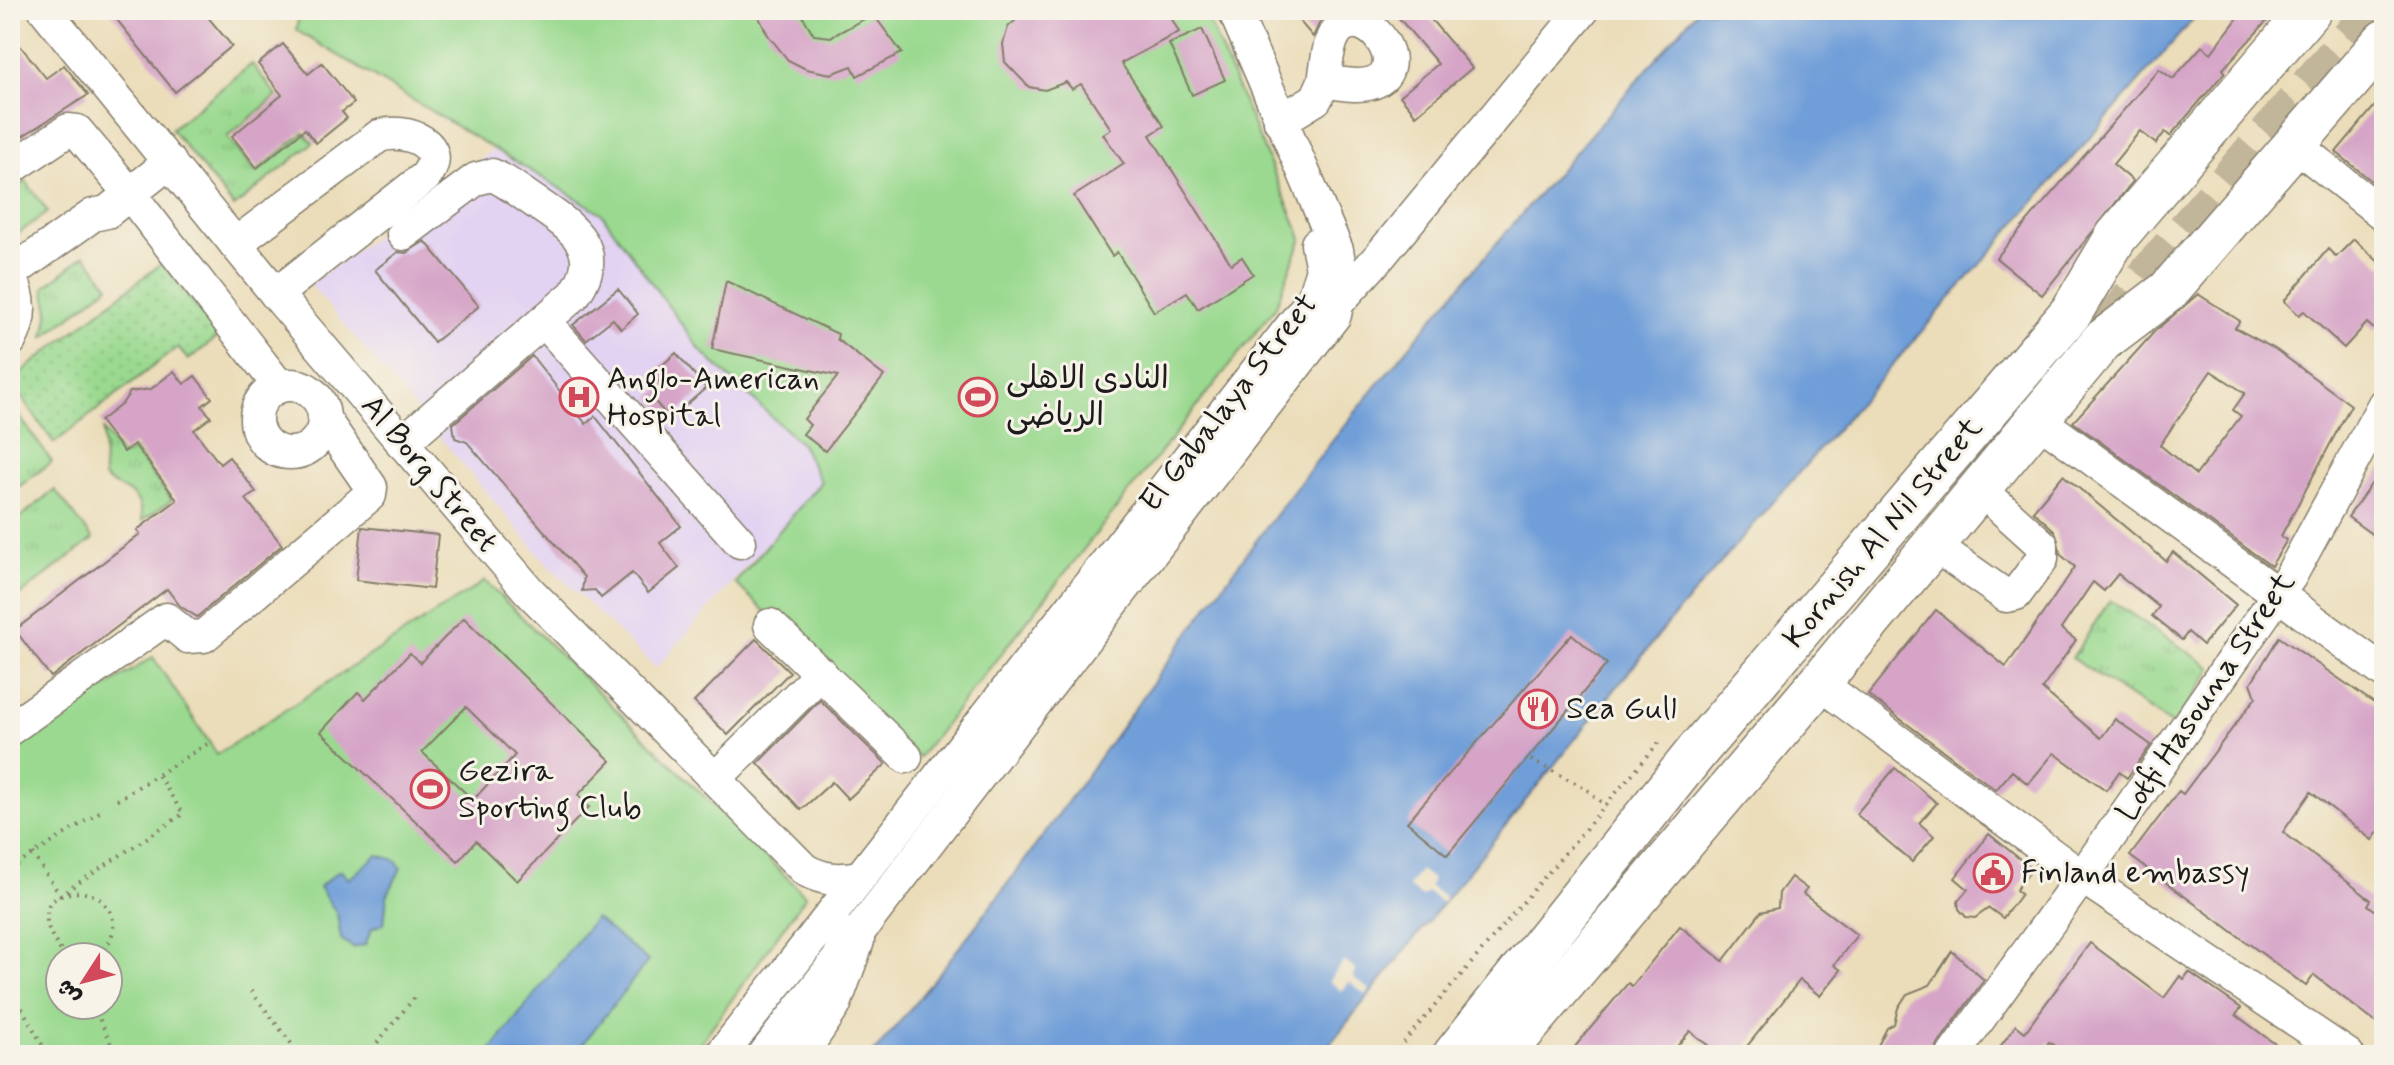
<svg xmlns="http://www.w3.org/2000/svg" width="2394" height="1065" viewBox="0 0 2394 1065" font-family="Mynerve,'Playpen Sans Arabic',sans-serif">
  <defs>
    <pattern id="grass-tufts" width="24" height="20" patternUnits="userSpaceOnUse" patternTransform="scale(2)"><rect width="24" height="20" fill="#9ad98f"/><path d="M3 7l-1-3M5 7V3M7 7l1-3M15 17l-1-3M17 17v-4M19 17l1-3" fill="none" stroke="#84ba7b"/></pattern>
    <pattern id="garden-dots" width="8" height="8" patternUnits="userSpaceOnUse" patternTransform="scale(2)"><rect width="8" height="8" fill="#9ad98f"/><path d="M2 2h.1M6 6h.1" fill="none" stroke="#84ba7b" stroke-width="1.8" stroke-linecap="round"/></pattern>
  </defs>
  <rect width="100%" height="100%" fill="#f7f3e8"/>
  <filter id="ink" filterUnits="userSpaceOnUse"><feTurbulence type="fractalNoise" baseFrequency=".0125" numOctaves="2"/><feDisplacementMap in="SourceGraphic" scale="16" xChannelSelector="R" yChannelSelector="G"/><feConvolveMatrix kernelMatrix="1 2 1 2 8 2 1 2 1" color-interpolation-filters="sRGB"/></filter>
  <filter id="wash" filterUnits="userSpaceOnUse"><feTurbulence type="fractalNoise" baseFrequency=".006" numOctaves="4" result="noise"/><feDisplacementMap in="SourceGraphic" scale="32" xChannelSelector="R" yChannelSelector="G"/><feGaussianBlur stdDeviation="1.8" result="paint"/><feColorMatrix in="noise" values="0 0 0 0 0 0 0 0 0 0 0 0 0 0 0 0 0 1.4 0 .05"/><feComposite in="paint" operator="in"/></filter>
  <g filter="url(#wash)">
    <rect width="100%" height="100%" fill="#ebddb9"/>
    <!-- built -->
    <path fill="#e3d3f2" d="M493 150 602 213 701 351 801 444 821 482 656 668 547 564 310 284Z"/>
    <!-- grass -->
    <g fill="url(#grass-tufts)" stroke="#5b7a56" stroke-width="2">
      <path d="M252 64 277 96 227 137 256 172 304 133 313 143 234 207 171 129Z"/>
      <path d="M26 181 48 212 10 239V192Z"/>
      <path d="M85 255 109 286 44 337 49 311 44 288Z"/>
      <path d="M10 403 52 462 10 493Z"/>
      <path d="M103 430 122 456 134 450 172 500 142 521C141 485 119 494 104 477Z"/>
      <path d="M55 490 93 539 16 598 10 590V525Z"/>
      <path d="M2110 600 2212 668 2174 726 2072 658Z"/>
    </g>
    <!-- park -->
    <g fill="#9ad98f" stroke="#5b7a56" stroke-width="2" fill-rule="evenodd">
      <path d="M300 10H1204L1302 238 1275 308 919 757 735 583 821 482 801 444 701 351 601 213 296 30Z"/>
      <path d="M485 581 806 896 692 1055H10V748L153 657 217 754ZM60 957H108V1005H60Z"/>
    </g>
    <!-- garden -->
    <path fill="url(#garden-dots)" stroke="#5b7a56" stroke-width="2" d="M162 263 219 336 188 360 178 347 54 443 10 381Z"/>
    <!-- water -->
    <g fill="#6f9ed8" stroke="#465d7a" stroke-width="2">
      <path d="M1698 10H2201L1670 621 1321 1055H872C1037 861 1172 644 1330 444 1447 296 1575 154 1698 10Z"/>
      <path d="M377 855 396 860 401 868 387 896 384 924 372 928 365 945 353 948 341 939 337 914 319 887 340 870 349 879Z"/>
      <path d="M595 918 648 961 574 1055H487Z"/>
    </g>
    <!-- pier -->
    <g fill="#ebddb9">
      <path d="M1420 870 1433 880 1429 886 1445 898 1442 903 1427 892 1422 897 1408 887Z"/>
      <path d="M1344 961 1356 970 1352 977 1370 990 1366 995 1349 982 1342 991 1329 981Z"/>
    </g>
    <g id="blocks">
      <!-- building -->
      <g fill="#d6a4c7" fill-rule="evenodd">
        <path d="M109 10H202L232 46 175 92Z"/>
        <path d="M755 10H799L814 35 831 37 873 14 902 53 857 76 852 66 831 74 806 69 788 60 768 35Z"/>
        <path d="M1027 10H1167L1179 32 1121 63 1164 126 1150 135 1231 264 1242 257 1253 274 1198 309 1187 292 1154 312 1117 252 1112 256 1074 196 1124 164 1103 134 1111 129 1081 84 1072 89 1066 82 1045 90 1029 87 1005 62 1003 44 1008 27Z"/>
        <path d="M1290 10H1334L1321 20 1313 37Z"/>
        <path d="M1392 10H1423L1472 68 1416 115 1400 96 1438 64Z"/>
        <path d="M2244 10H2277L2223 69 2225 72 2170 136 2165 132 2156 144 2140 131 2113 164 2133 181 2042 295 1996 258 2159 69 2173 79 2202 46 2211 53Z"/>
        <path d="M1202 29 1225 80 1192 95 1169 44Z"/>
        <path d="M10 33 46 78 64 65 88 95 10 144Z"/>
        <path d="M283 44 308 74 322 63 354 103 342 112 347 118 316 143 305 129 257 168 232 136 282 95 258 64Z"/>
        <path d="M2384 95V191L2336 152Z"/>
        <path d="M2354 239 2384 267V320L2375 330 2367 323 2344 348 2304 311 2299 315 2284 301 2328 249 2336 257Z"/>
        <path d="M425 241 479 306 434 342 375 270 398 252 406 253Z"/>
        <path d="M726 281 838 334 837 339 884 376 825 451 803 434 810 425 804 419 838 376 712 349Z"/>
        <path d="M618 289 638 314 621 329 613 319 586 340 573 325Z"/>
        <path d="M2198 294 2240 321 2235 328 2275 349 2351 405 2281 536 2287 540 2271 566 2073 422 2155 331ZM2211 371 2245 393 2233 410 2241 416 2196 475 2160 445Z"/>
        <path d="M676 353 706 388 670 419 651 397 663 387 652 374Z"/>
        <path d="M532 356 586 424 595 416 681 526 660 543 679 568 648 593 632 573 601 598 595 590 582 591 584 577 467 442 455 438 453 424Z"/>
        <path d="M174 371 184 384 195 376 212 398 202 406 211 417 194 430 220 464 229 457 256 492 246 499 282 545 197 617 180 606 167 589 51 677 15 630 140 534 137 530 177 500 134 444 124 452 100 421 122 404 130 392 151 389Z"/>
        <path d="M2384 466V543L2348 517Z"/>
        <path d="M2063 475 2166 561 2173 552 2236 605 2203 645 2188 632 2182 640 2152 616 2159 607 2118 574 2104 591 2093 582 2061 629 2076 640 2042 689 2101 738 2115 719 2151 745 2127 778 2119 772 2106 790 2054 753 2028 784 2012 771 1996 790 1868 695 1936 610 2006 667 2075 567 2061 555 2055 531 2033 511Z"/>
        <path d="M362 527 438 535 432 589 356 580Z"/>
        <path d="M464 618 611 761 578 795 589 807 517 881 476 841 458 861 321 732 358 692 365 699 410 653 420 663ZM466 707 515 755 473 800 422 752Z"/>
        <path d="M1572 634 1607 664 1447 855 1407 822Z"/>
        <path d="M2279 637 2384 710V824L2372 840 2311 792 2283 832 2371 900 2368 905 2384 917V1029L2314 975 2306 986 2130 856 2179 791 2183 794 2256 697 2251 683Z"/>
        <path d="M756 639 790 672 728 735 694 702Z"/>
        <path d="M820 700 886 764 848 799 832 782 801 810 758 763Z"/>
        <path d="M1895 768 1937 803 1919 823 1934 836 1912 862 1856 814Z"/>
        <path d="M1989 834 2032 869 2016 890 2021 894 2003 918 1989 908 1975 918 1966 917 1959 909 1958 901 1968 889 1955 878Z"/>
        <path d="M1791 877 1807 889 1803 894 1857 935 1834 965 1841 970 1820 996 1800 980 1740 1055H1720L1690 1031 1670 1055H1568L1628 983 1632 986 1680 926 1723 961 1761 912 1778 908 1779 893Z"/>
        <path d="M2090 943 2164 998 2180 976 2184 979 2189 972 2241 1008 2236 1015 2290 1055H2067L2049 1042 2039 1055H1994L2016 1025 2025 1032Z"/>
        <path d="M1952 951 1984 980 1938 1044 1934 1055H1873L1887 1028 1894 1024 1898 1008 1907 994 1930 985Z"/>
      </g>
    </g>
  </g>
  <g filter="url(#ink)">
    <use href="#blocks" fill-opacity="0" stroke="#847c6a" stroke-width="2"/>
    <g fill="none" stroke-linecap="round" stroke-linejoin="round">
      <!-- major-tunnel -->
      <path stroke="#c2b69a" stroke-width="42" stroke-dasharray="42 21" stroke-linecap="butt" d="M2109 330 2150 274 2376 10"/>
      <!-- minor casing -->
      <g stroke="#847c6a" stroke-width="35">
        <g id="minor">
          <path d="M45 10 276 294 529 591 805 870C824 880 838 881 859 877"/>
          <path d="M1280 121 1316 99 1324 81C1338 83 1354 87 1368 84 1416 74 1370 3 1340 28 1327 39 1327 66 1324 81"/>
          <path d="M2294 144 2384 215"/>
          <path d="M10 169 68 130 77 131 120 182"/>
          <path d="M130 194 279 386"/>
          <path d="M235 244 379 136C406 127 451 145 425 177L276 294"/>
          <path d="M1341 299 1380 256 1583 10"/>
          <path d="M544 321 740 542"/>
          <path d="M10 341C23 317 21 298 10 274L93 215 107 212 170 162"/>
          <circle cx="290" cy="419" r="34"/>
          <path d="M2036 418 2384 672"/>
          <path d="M402 443 574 295C607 249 572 227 535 202 521 193 507 181 492 175L476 179 403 234"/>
          <path d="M1931 543 2006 596 2016 594 2042 559V545L1978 487"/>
          <path d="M770 625 906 757"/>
          <path d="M1819 683 2082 877 2348 1055"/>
          <path d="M10 729 166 619 188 637 204 636 370 495 371 487 324 419"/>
          <path d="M715 779 821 673"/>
          <path d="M721 1055 1312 300 1322 269 1317 244"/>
          <path d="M764 1055 1335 315 1342 279 1337 250 1234 10"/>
          <path d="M1953 1055 2082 877 2290 577 2384 404"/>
        </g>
      </g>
      <!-- major casing -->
      <g stroke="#847c6a" stroke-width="45">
        <g id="major">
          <path d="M1454 1055 1698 750 2072 311 2116 237 2310 10"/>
          <path d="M1503 1055 1819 683 2102 341 2168 291 2384 41"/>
        </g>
      </g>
      <!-- highway casing -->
      <g stroke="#847c6a" stroke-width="47">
        <path id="highway" d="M794 1055 829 1003 852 940"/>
      </g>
      <!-- path -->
      <g stroke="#847c6a" stroke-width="4" stroke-dasharray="2 6" stroke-linecap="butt">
        <path d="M1531 760 1585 788 1606 806"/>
        <path d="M117 800 212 741"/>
        <path d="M33 854 60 895 183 814 158 775"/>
        <path d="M17 865 101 811"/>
        <path d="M65 957C53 938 41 925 50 902 94 871 139 922 96 957"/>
        <path d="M10 987 48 1055"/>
        <path d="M251 991 300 1055"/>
        <path d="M93 1005 116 1055"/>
        <path d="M367 1055 415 997"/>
        <path d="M1393 1055 1661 740"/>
      </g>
      <!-- minor -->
      <use href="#minor" stroke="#fff" stroke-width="32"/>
      <!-- major -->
      <use href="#major" stroke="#fff" stroke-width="42"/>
      <!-- highway -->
      <use href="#highway" stroke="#fff" stroke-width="44"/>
    </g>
  </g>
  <!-- icons -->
  <defs>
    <g id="hospital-ring" transform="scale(2)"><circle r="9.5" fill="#f7f3e8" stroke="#d1495b" stroke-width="1.5"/><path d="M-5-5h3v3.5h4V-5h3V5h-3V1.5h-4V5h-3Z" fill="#d1495b"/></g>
    <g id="stadium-ring" transform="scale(2)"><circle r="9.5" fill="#f7f3e8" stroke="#d1495b" stroke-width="1.5"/><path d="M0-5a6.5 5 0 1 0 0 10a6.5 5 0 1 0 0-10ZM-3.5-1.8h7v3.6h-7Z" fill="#d1495b"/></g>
    <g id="restaurant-ring" transform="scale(2)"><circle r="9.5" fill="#f7f3e8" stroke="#d1495b" stroke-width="1.5"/><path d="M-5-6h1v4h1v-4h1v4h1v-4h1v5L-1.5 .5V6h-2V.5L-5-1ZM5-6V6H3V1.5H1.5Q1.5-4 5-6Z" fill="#d1495b"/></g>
    <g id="civic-ring" transform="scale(2)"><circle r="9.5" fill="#f7f3e8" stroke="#d1495b" stroke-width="1.5"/><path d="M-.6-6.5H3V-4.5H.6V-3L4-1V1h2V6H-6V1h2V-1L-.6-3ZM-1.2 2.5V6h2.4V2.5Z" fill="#d1495b"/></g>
  </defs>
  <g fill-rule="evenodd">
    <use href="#hospital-ring" x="579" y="397"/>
    <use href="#stadium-ring" x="978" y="397"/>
    <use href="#restaurant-ring" x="1538" y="709"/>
    <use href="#stadium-ring" x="430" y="789"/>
    <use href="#civic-ring" x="1993" y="873"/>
  </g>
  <g text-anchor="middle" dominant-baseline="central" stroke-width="6" stroke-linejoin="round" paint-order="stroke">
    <!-- poi labels -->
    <g font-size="32" fill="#1c1c1c" stroke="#f7f3e8" text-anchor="start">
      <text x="607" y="379">Anglo-American<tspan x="607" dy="37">Hospital</tspan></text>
      <text x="1006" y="379">النادى الاهلى<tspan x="1006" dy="37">الرياضى</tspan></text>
      <text x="1566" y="709">Sea Gull</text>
      <text x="458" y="771">Gezira<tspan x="458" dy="37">Sporting Club</tspan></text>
      <text x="2021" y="873">Finland embassy</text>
    </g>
    <!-- street labels -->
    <g font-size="32" fill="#1c1c1c" stroke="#f7f3e8">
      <text transform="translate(1229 403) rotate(-52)">El Gabalaya Street</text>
      <text transform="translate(429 474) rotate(50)">Al Borg Street</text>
      <text transform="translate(1883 533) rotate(-50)">Kornish Al Nil Street</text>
      <text transform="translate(2206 697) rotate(-56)">Lotfi Hasouna Street</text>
    </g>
  </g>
  <!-- margin -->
  <rect width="2394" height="1065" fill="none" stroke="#f7f3e8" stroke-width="40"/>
  <!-- north arrow -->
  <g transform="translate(84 981) rotate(234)"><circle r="38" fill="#f7f3e8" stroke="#9f9d96" stroke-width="2"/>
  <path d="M0-6L14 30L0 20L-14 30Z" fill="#d1495b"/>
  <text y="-12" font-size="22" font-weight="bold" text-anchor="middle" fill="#1c1c1c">ش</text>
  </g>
</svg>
